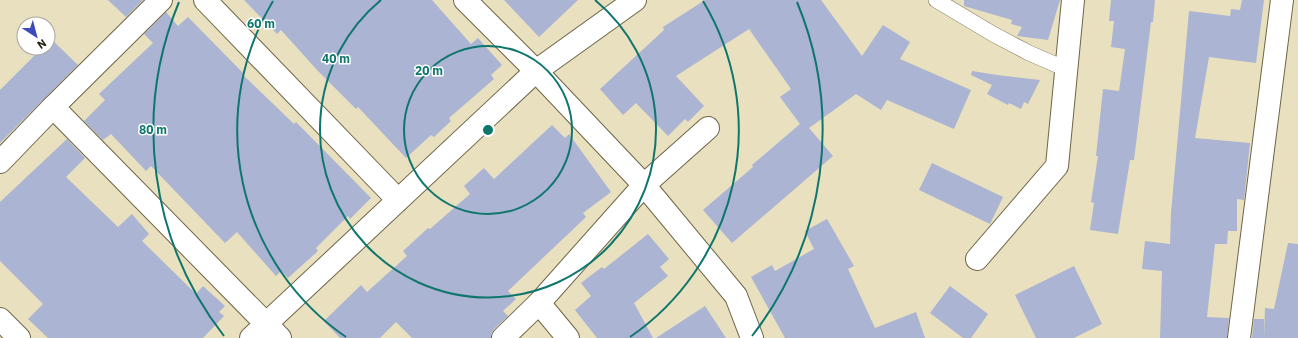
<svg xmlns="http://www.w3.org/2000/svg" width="1298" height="338" viewBox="0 0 1298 338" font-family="'IBM Plex Sans',sans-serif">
  <rect width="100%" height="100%" fill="#e8e0be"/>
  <!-- building -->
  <g fill="#abb4d3">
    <path d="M108 0H143L126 17Z"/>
    <path d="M244 0H432L471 44 478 38 502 65 491 75 494 79 449 118 451 121 434 137 431 135 406 158 358 107 356 109 318 71 281 30 277 34Z"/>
    <path d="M504 0H578L539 37Z"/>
    <path d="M705 0H821L862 56 883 25 910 42 900 59 971 90 954 129 887 100 881 110 856 94 809 128 833 156 732 243 703 210 753 167 752 165 800 124 780 97 791 89 749 29 676 76 704 106 688 122 685 119 668 136 636 103 623 115 600 89 664 30 663 27Z"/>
    <path d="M964 0H1060L1048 40 1017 36 1022 27 1011 24 1012 20 964 6Z"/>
    <path d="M1111 0H1155L1153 22H1151L1134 160H1130L1118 234 1090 230 1094 203 1091 202 1098 156H1096L1103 89 1119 91 1125 49 1111 47 1114 21H1109Z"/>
    <path d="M1242 0H1264L1256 63 1209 57 1195 138 1250 143 1244 200 1237 199V231H1228L1227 244H1215L1207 317 1229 318 1227 338H1160L1162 271 1142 269 1145 241 1170 244 1171 213 1189 11 1230 16 1231 9 1240 10Z"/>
    <path d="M166 12 178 26 188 17 244 74 243 75 294 124 296 122 371 198 350 219 348 216 316 248 318 251 288 278 281 271 276 276 237 232 225 243 151 166 146 171 111 134 103 140 84 121 105 100 99 94 153 43 144 34Z"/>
    <path d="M51 39 78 65 0 143V90L42 48H48V42Z"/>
    <path d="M972 71 997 75 1040 80 1028 104 1024 102 1021 109 1009 103 1008 105 987 94 992 85 971 75Z"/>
    <path d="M552 125 565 138 569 134 611 192 583 213 586 217 508 291 516 299 503 311 508 316 494 329 491 334V338H412L396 322 380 338H340L324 321 361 285 367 292 407 256 403 251 428 228 430 229 470 194 464 186 484 168 494 179Z"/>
    <path d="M67 139 85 158 66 177 118 227 132 214 149 234 142 241 196 294 203 286 225 306 219 312 224 316 203 338H48L28 319 43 304 0 261V202Z"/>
    <path d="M932 163 1003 197 990 224 919 190Z"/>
    <path d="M827 219 854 266 848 269 875 328 916 312 925 338H785L751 277 772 265 775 271 814 249 805 231Z"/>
    <path d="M648 234 669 259 660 267 668 276 634 303 653 338H597L575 310 591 296 581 283 602 267 604 269Z"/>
    <path d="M1288 243 1298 244V338H1264L1265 308 1274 309Z"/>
    <path d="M1074 266 1102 324 1074 338H1036L1015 295Z"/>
    <path d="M950 286 988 314 971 338H963L930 313Z"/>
    <path d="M705 306 726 338H656Z"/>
    <path d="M1254 319H1264V338H1252Z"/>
  </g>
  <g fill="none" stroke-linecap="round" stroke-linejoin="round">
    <!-- service casing -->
    <g stroke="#6d6648" stroke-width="16">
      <path id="service" d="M936 0 993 34 1029 53 1066 69"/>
    </g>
    <!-- minor casing -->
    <g stroke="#6d6648" stroke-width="24">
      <g id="minor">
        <path d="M205 0 398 200"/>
        <path d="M465 0 536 71 644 185 736 296 752 338"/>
        <path d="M53 107 280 338"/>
        <path d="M0 162 53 107 161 0"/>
        <path d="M977 259 1057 166 1073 0"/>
        <path d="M539 303 568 338"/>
        <path d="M0 319 19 338"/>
        <path d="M251 338 536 71 635 0"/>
        <path d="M503 338 539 303 644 185 708 128"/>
        <path d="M1239 338 1282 0"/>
      </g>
    </g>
    <!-- service -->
    <use href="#service" stroke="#fff" stroke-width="15"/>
    <!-- minor -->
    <use href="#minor" stroke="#fff" stroke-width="22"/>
  </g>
  <!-- distance rings -->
  <g fill="none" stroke="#0f766e" stroke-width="2">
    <circle cx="488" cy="130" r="84"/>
    <path d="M595 0A168 168 0 1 1 381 0"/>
    <path d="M346 337A251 251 0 0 1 273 1M703 1A251 251 0 0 1 630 337"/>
    <path d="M224 336A335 335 0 0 1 179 2M797 2A335 335 0 0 1 752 336"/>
  </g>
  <circle cx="488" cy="130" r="6" fill="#0f766e" stroke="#fff" stroke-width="2"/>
  <g font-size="12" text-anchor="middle" font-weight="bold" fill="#0f766e" stroke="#fff" stroke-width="3" stroke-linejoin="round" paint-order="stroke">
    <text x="261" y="28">60 m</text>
    <text x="336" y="63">40 m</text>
    <text x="429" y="75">20 m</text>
    <text x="153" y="134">80 m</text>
  </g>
  <!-- north arrow -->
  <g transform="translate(36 36) rotate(144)"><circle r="19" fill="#ffffff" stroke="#a7a6a1"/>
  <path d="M0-3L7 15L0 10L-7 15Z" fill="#3d49bd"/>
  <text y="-6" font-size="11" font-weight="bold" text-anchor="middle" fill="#242114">N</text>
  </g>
</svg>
